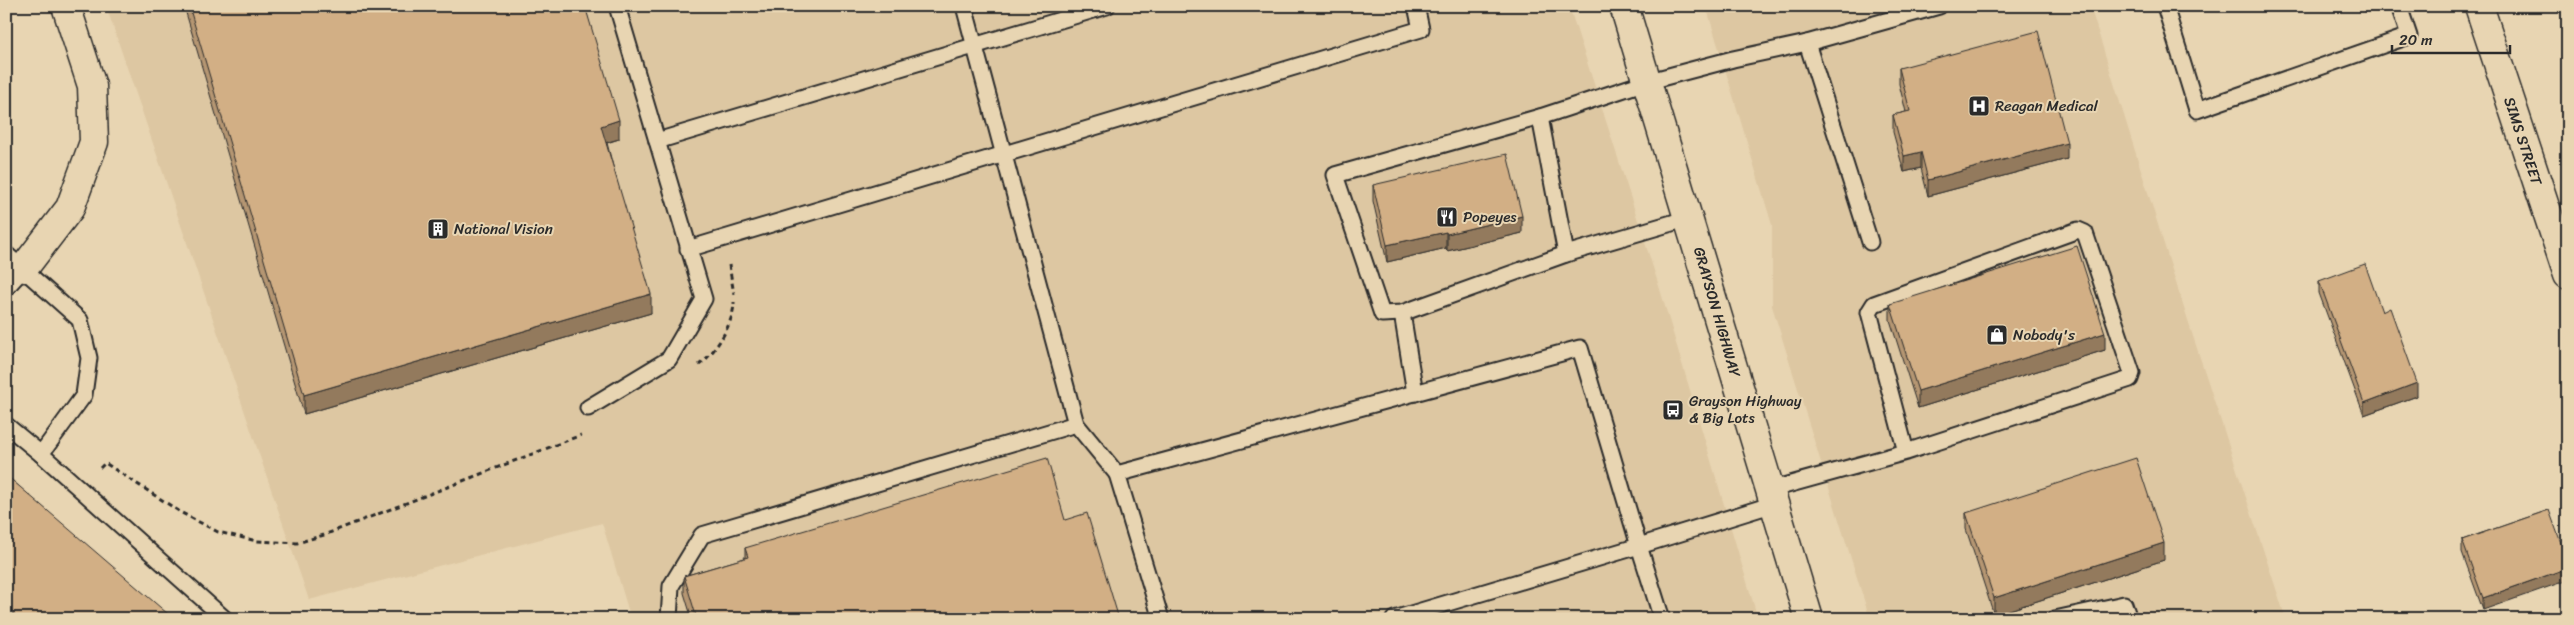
<svg xmlns="http://www.w3.org/2000/svg" width="2574" height="625" viewBox="0 0 2574 625" font-family="Sriracha,sans-serif">
  <rect width="100%" height="100%" fill="#e8d5b2"/>
  <filter id="ink" filterUnits="userSpaceOnUse"><feTurbulence type="fractalNoise" baseFrequency=".02" numOctaves="2"/><feDisplacementMap in="SourceGraphic" scale="10" xChannelSelector="R" yChannelSelector="G"/><feConvolveMatrix kernelMatrix="1 2 1 2 8 2 1 2 1" color-interpolation-filters="sRGB"/></filter>
  <g filter="url(#ink)">
    <!-- built -->
    <g fill="#ddc7a2">
      <path d="M106 6H1569L1659 286 1758 619H631L602 523 309 600Z"/>
      <path d="M1706 6H2090L2187 318 2286 619H1870L1772 306V225Z"/>
    </g>
    <g fill="none" stroke-linecap="round" stroke-linejoin="round">
      <!-- lane casing -->
      <g stroke="#2b2b2b" stroke-width="19">
        <g id="lane">
          <path d="M964 6 1076 424"/>
          <path d="M2165 6 2197 110 2409 36 2399 6"/>
          <path d="M1807 43 1870 242"/>
          <path d="M1540 117 1566 254 1402 313 1382 314 1335 175Z"/>
          <path d="M1540 117 1646 82 1733 59 1807 43 1939 6"/>
          <path d="M657 141 1107 6"/>
          <path d="M688 249 1421 29 1416 6"/>
          <path d="M6 254 80 320 89 358 84 395 41 454 225 619"/>
          <path d="M1566 254 1689 218"/>
          <path d="M6 288 24 268"/>
          <path d="M1402 313 1415 393"/>
          <path d="M588 408 669 359 704 299 617 6"/>
          <path d="M6 425 41 454"/>
          <path d="M1769 490 1906 452 2130 379 2132 373 2085 233 2078 230 1874 304 1869 312 1906 452"/>
          <path d="M669 619 671 586 702 535 1076 424 1117 474"/>
          <path d="M1161 619 1117 474 1580 348 1639 546 1774 504"/>
          <path d="M1394 619 1639 546 1662 619"/>
          <path d="M2055 619 2124 604 2129 619"/>
        </g>
      </g>
      <!-- street casing -->
      <g stroke="#2b2b2b" stroke-width="31">
        <g id="street">
          <path d="M2479 6 2568 275"/>
          <path d="M24 268 70 208 94 142 92 86 66 6"/>
        </g>
      </g>
      <!-- primary casing -->
      <g stroke="#2b2b2b" stroke-width="31">
        <path id="primary" d="M1624 6 1809 619"/>
      </g>
      <!-- path -->
      <g stroke="#2b2b2b" stroke-width="3" stroke-dasharray="5 4" stroke-linecap="butt">
        <path d="M729 265 734 294"/>
        <path d="M699 365C715 353 734 323 734 302"/>
        <path d="M100 468 105 463 182 513 218 532 257 541 297 543 324 535 581 435"/>
      </g>
      <!-- lane -->
      <use href="#lane" stroke="#e8d5b2" stroke-width="15"/>
      <!-- street -->
      <use href="#street" stroke="#e8d5b2" stroke-width="28"/>
      <!-- primary -->
      <use href="#primary" stroke="#e8d5b2" stroke-width="28"/>
    </g>
    <!-- wall -->
    <g fill="#b59672" stroke="#2b2b2b">
      <path d="M184 6H585L619 139 607 143 651 313 304 414Z"/>
      <path d="M1899 68 2067 159 1928 196 1921 168 1904 172 1893 132V115L1906 112 1899 84Z"/>
      <path d="M1373 185 1522 233 1447 251 1446 248 1387 262 1373 201Z"/>
      <path d="M2319 281 2382 312 2417 396 2364 415 2319 293Z"/>
      <path d="M1890 304 2105 350 1918 408 1890 320Z"/>
      <path d="M6 475 168 619H6Z"/>
      <path d="M2549 510 2483 610 2462 552V540Z"/>
      <path d="M1966 513 2164 560 1994 615 1966 529Z"/>
      <path d="M1065 520 1119 619H692L684 593V576L745 558V548Z"/>
    </g>
    <!-- shaded-wall -->
    <g fill="#937a5d" stroke="#2b2b2b">
      <path d="M619 120V139L601 144V126Z"/>
      <path d="M2067 143V159L1928 196V180Z"/>
      <path d="M1921 152V168L1904 172V156Z"/>
      <path d="M1522 216V233L1447 251V234Z"/>
      <path d="M1446 232V248L1387 262V245Z"/>
      <path d="M651 294V313L304 414V395Z"/>
      <path d="M2105 333V350L1918 408V391Z"/>
      <path d="M2417 383V396L2364 415V403Z"/>
      <path d="M2164 543V560L1994 615V598Z"/>
      <path d="M2568 568V580L2483 610V598Z"/>
      <path d="M168 614V619H163Z"/>
    </g>
    <!-- building -->
    <g fill="#d2af85" stroke="#2b2b2b">
      <path d="M189 6H585L619 120 601 126 651 294 304 395Z"/>
      <path d="M2038 31 2067 143 1928 180 1921 152 1904 156 1893 115 1910 111 1899 68Z"/>
      <path d="M1507 154 1522 216 1447 234 1446 232 1387 245 1373 185Z"/>
      <path d="M2077 246 2105 333 1918 391 1890 304Z"/>
      <path d="M2365 264 2382 312 2390 308 2417 383 2364 403 2319 281Z"/>
      <path d="M1047 458 1065 520 1087 513 1119 619H697L684 576 748 557 745 548Z"/>
      <path d="M2136 458 2164 543 1994 598 1966 513Z"/>
      <path d="M6 475 168 614 163 619H19L6 608Z"/>
      <path d="M2549 510 2568 562V568L2483 598 2462 540Z"/>
    </g>
  </g>
  <!-- icons -->
  <defs>
    <g id="hospital-square" transform="scale(1.125)"><rect x="-9" y="-9" width="18" height="18" rx="4" fill="#2b2b2b" stroke="#e8d5b2"/><path d="M-5-5h3v3.5h4V-5h3V5h-3V1.5h-4V5h-3Z" fill="#fff"/></g>
    <g id="restaurant-square" transform="scale(1.125)"><rect x="-9" y="-9" width="18" height="18" rx="4" fill="#2b2b2b" stroke="#e8d5b2"/><path d="M-5-6h1v4h1v-4h1v4h1v-4h1v5L-1.5 .5V6h-2V.5L-5-1ZM5-6V6H3V1.5H1.5Q1.5-4 5-6Z" fill="#fff"/></g>
    <g id="building-square" transform="scale(1.125)"><rect x="-9" y="-9" width="18" height="18" rx="4" fill="#2b2b2b" stroke="#e8d5b2"/><path d="M-4-6H4V6H1V3H-1V6H-4ZM-2.5-4.3h1.7v1.8h-1.7ZM.8-4.3h1.7v1.8H.8ZM-2.5-1h1.7V.8h-1.7ZM.8-1h1.7V.8H.8Z" fill="#fff"/></g>
    <g id="shop-square" transform="scale(1.125)"><rect x="-9" y="-9" width="18" height="18" rx="4" fill="#2b2b2b" stroke="#e8d5b2"/><path d="M-5-2.5h2.3a2.7 3.5 0 0 1 5.4 0H5L5.5 6h-11ZM-1.5-2.5h3a1.5 2.3 0 0 0-3 0Z" fill="#fff"/></g>
    <g id="bus-square" transform="scale(1.125)"><rect x="-9" y="-9" width="18" height="18" rx="4" fill="#2b2b2b" stroke="#e8d5b2"/><path d="M-5-6H5V4H4V6H2V4H-2V6H-4V4H-5ZM-3.5-4V0h7V-4ZM-3.5 1.2v1.5H-2V1.2ZM2 1.2v1.5H3.5V1.2Z" fill="#fff"/></g>
  </defs>
  <g fill-rule="evenodd">
    <use href="#hospital-square" x="1979" y="106"/>
    <use href="#restaurant-square" x="1447" y="217"/>
    <use href="#building-square" x="438" y="229"/>
    <use href="#shop-square" x="1997" y="335"/>
    <use href="#bus-square" x="1673" y="410"/>
  </g>
  <g text-anchor="middle" dominant-baseline="central" stroke-width="4" stroke-linejoin="round" paint-order="stroke">
    <!-- poi labels -->
    <g font-size="15" fill="#2b2b2b" stroke="#e8d5b2" text-anchor="start">
      <text x="1995" y="106">Reagan Medical</text>
      <text x="1463" y="217">Popeyes</text>
      <text x="454" y="229">National Vision</text>
      <text x="2013" y="335">Nobody's</text>
      <text x="1689" y="401">Grayson Highway<tspan x="1689" dy="17">&amp; Big Lots</tspan></text>
    </g>
    <!-- street labels -->
    <g font-size="15" fill="#2b2b2b" stroke="#e8d5b2">
      <text transform="translate(2523 141) rotate(72)">SIMS STREET</text>
      <text transform="translate(1717 312) rotate(74)">GRAYSON HIGHWAY</text>
    </g>
  </g>
  <!-- margin -->
  <rect width="2574" height="625" fill="none" stroke="#e8d5b2" stroke-width="25"/>
  <rect x="12" y="12" width="2549" height="600" fill="none" stroke="#2b2b2b" stroke-width="2" filter="url(#ink)"/>
  <!-- scale -->
  <path d="M2392 45v8h118v-8" fill="none" stroke="#2b2b2b" stroke-width="2.5"/>
  <text x="2399" y="45" font-size="15" fill="#2b2b2b" stroke="#e8d5b2" stroke-width="4" paint-order="stroke">20 m</text>
</svg>
